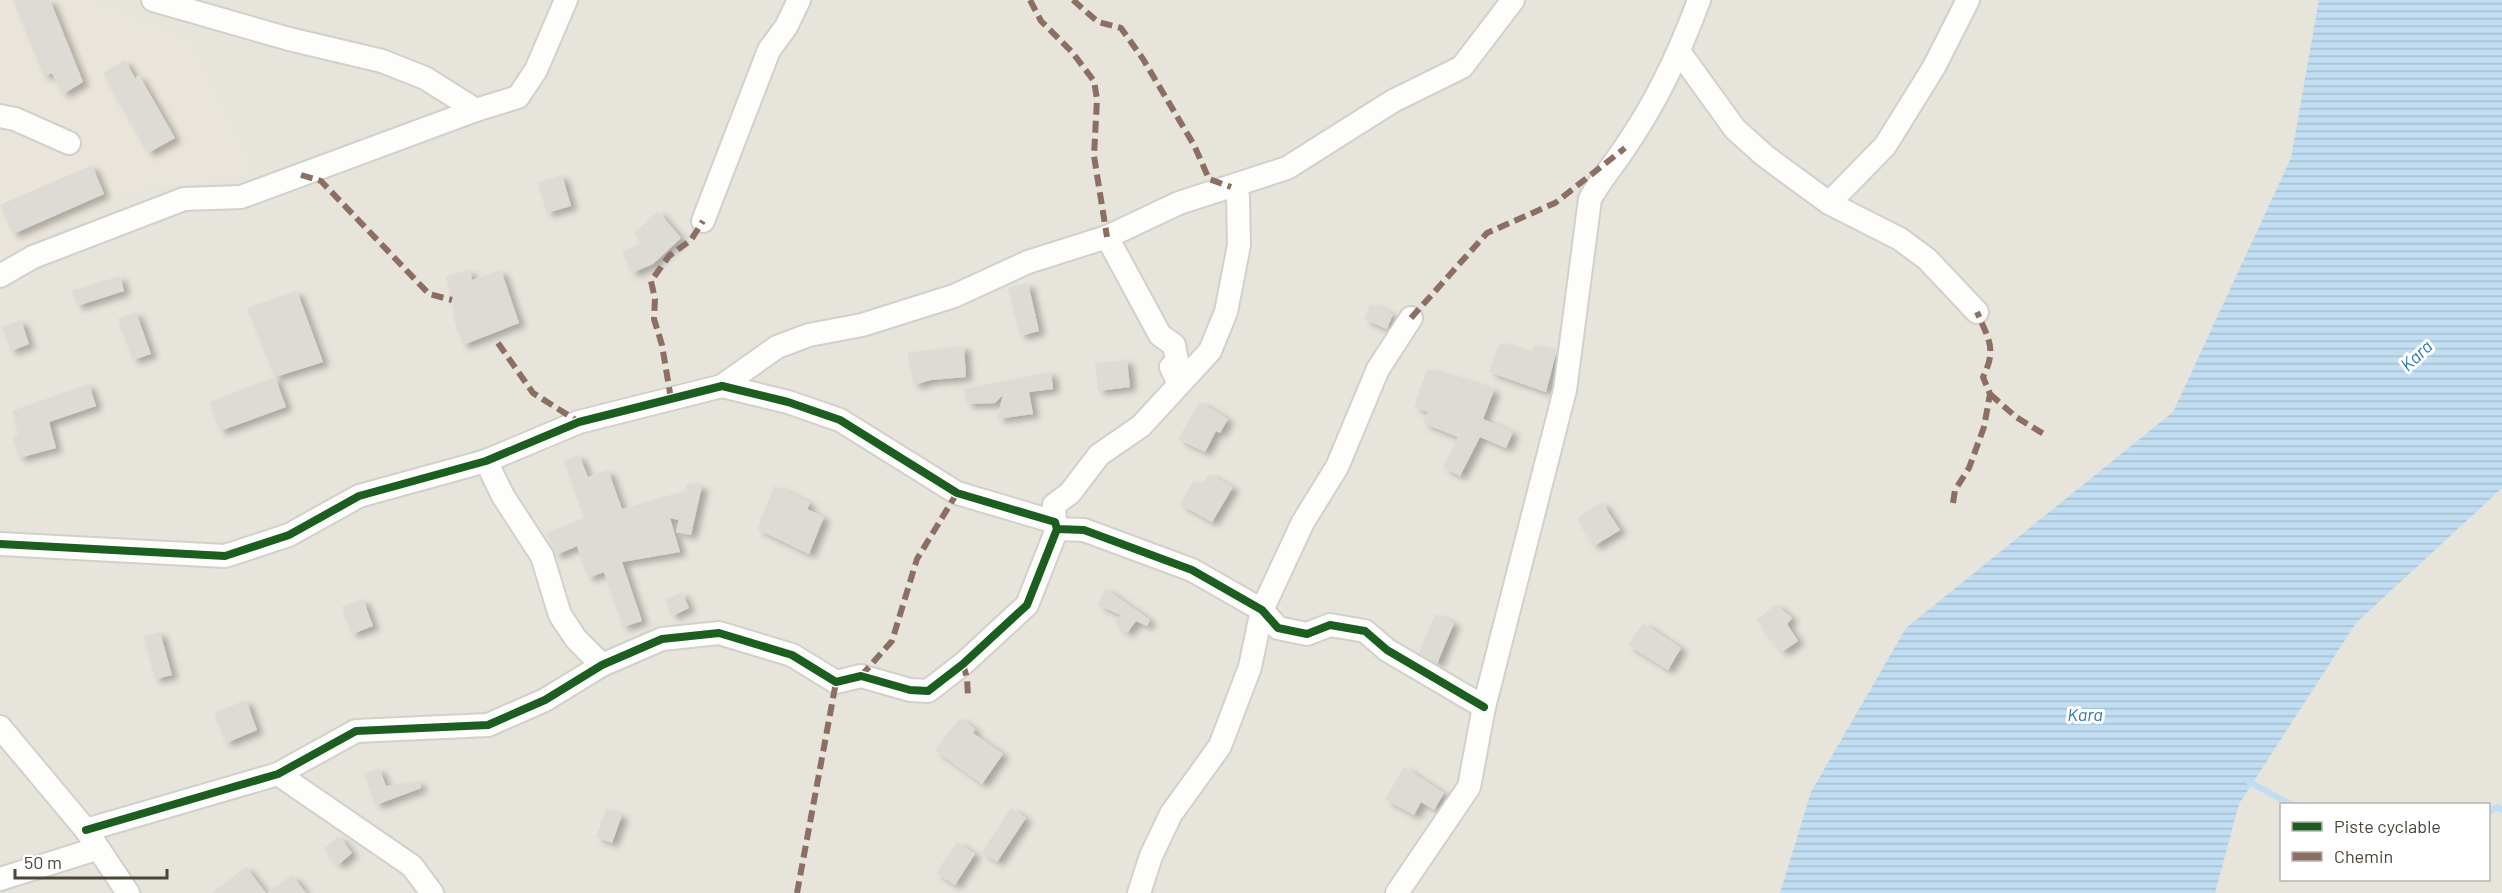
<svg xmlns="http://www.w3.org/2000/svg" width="2502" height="893" viewBox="0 0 2502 893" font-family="Barlow,sans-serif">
  <defs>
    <pattern id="water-rules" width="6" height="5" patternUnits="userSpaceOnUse" patternTransform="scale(1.5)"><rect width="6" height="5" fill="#c0ddf1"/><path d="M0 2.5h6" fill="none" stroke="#a6bfcf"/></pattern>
    <filter id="shadow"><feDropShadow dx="6" dy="4" stdDeviation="3" flood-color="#0004"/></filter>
  </defs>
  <rect width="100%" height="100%" fill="#f4f2ee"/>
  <!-- residential -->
  <path fill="#e7e4dc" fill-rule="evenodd" d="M0 0H2502V893H0ZM2282 804H2488V880H2282Z"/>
  <!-- education -->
  <path fill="#eae5da" d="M0 0H86L190 40 253 175 134 189 0 260Z"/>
  <!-- water -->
  <path fill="url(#water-rules)" d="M2319 0H2502V488L2356 623 2239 804 2215 893H1780L1811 792 1906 628 2173 412 2291 158Z"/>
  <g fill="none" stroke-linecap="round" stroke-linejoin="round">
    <!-- stream -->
    <g stroke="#c0ddf1" stroke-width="6">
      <path d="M2246 780 2290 804"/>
      <path d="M2488 812 2498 807 2502 810"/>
    </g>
  </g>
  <!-- building -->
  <g fill="#dedbd6" filter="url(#shadow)">
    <path d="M13 0H50L83 82 63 94 52 73 44 76Z"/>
    <path d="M125 60 135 78 139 75 175 138 148 153 103 73Z"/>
    <path d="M92 165 104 194 13 234 0 205Z"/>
    <path d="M562 175 571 206 547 213 538 182Z"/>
    <path d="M658 211 681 238 653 264 632 273 622 252 643 242 634 233Z"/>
    <path d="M470 270 472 280 501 270 519 323 463 345 453 317 455 316 446 276Z"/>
    <path d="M120 276 124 291 77 306 72 291Z"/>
    <path d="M1028 283 1039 331 1020 336 1008 288Z"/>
    <path d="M297 291 323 362 275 377 247 308Z"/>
    <path d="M1370 304 1393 314 1387 329 1364 319Z"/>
    <path d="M136 312 151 354 133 360 118 319Z"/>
    <path d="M21 320 29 344 11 351 2 327Z"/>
    <path d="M1499 343 1531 354 1534 345 1556 353 1546 392 1489 372Z"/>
    <path d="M964 346 966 377 931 380 914 385 907 353Z"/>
    <path d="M1127 360 1130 387 1098 391 1095 363Z"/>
    <path d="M1427 369 1494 390 1483 419 1513 432 1506 448 1480 437 1460 476 1443 467 1458 437 1423 423 1428 412 1414 407Z"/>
    <path d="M1051 372 1053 389 1029 392 1033 414 997 419 1003 395 995 403 967 404 964 389Z"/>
    <path d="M275 377 286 407 220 431 209 402Z"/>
    <path d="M89 384 96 406 49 422 56 448 19 458 13 437 18 434 12 411Z"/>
    <path d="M1200 402 1228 419 1220 433 1216 431 1205 452 1178 439Z"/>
    <path d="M579 455 588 477 608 470 622 509 685 491 687 483 702 486 691 535 676 532 679 520 670 518 680 552 622 562 642 621 623 627 604 572 588 578 577 546 556 555 546 533 584 518 564 461Z"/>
    <path d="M1209 474 1233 487 1212 522 1180 504 1193 481 1202 486Z"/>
    <path d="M774 486 810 503 807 509 824 517 809 554 757 529Z"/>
    <path d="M1602 502 1620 530 1594 546 1577 518Z"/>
    <path d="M1105 588 1150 620 1147 626 1136 621 1127 633 1115 623 1121 615 1098 605Z"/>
    <path d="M682 592 689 608 672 616 665 600Z"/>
    <path d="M363 599 373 626 352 634 342 607Z"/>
    <path d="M1776 604 1792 618 1787 624 1798 641 1782 652 1757 620Z"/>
    <path d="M1435 614 1454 623 1437 664 1419 653Z"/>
    <path d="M1643 623 1681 648 1668 670 1628 645Z"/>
    <path d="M160 632 172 675 155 679 144 636Z"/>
    <path d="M246 700 257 730 226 743 214 713Z"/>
    <path d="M960 718 975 729 973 733 1003 754 982 784 935 750Z"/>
    <path d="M1404 767 1444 793 1434 810 1421 802 1414 815 1385 799Z"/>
    <path d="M379 768 386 786 419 781 421 788 376 805 364 774Z"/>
    <path d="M1011 808 1026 818 997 862 982 852Z"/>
    <path d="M606 809 622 815 612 843 596 837Z"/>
    <path d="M339 836 352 853 338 865 324 848Z"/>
    <path d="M957 842 975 854 955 885 936 873Z"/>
    <path d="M246 867 266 893H212Z"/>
    <path d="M292 875 306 893H267Z"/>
  </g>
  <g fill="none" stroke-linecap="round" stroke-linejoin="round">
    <!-- minor casing -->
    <g stroke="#d2d0cb" stroke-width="26">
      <g id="minor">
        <path d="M153 0 289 39 382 61 425 78 476 110"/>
        <path d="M1680 53 1735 129 1765 156 1829 203 1900 239 1927 259 1977 312"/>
        <path d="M0 116 15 119 69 143"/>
        <path d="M1829 203 1885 146 1934 67 1968 0"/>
        <path d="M703 221 769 50 786 27 799 0"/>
        <path d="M1107 237 1160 335 1174 345 1177 361 1171 367 1179 384"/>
        <path d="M0 276 33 257 184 199 241 197 476 110 518 97 536 70 566 0"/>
        <path d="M722 386 777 347 809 335 862 325 954 296 1028 262 1107 237 1179 203 1287 168 1393 101 1462 67 1513 0"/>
        <path d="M486 461 503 496 542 556 560 615 576 639 602 665"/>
        <path d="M1055 522 1054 505 1070 493 1099 455 1141 426 1210 351 1226 312 1239 245 1238 196 1231 187"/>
        <path d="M0 544 225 556 289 535 359 496 486 461 579 422 722 386 788 402 840 420 957 493 1055 522 1057 529 1084 530 1192 570 1262 610 1278 628 1307 634 1330 625 1365 631 1387 650 1484 707"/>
        <path d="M0 727 86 830 128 893"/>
        <path d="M278 774 412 866 432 893"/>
        <path d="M86 830 278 774 356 731 488 725 545 700 602 665 662 639 719 633 792 655 836 682 861 676 910 690 928 691 963 664 1027 605 1057 529"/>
        <path d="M0 879 96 849"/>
        <path d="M1139 893 1151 856 1171 814 1220 746 1250 667 1262 610 1303 522 1337 467 1378 369 1411 318"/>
        <path d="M1397 893 1469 787 1484 707 1565 390 1590 199C1600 180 1613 166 1624 149 1656 103 1680 52 1699 0"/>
      </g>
    </g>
    <!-- minor -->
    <use href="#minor" stroke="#fdfdfc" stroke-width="22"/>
    <!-- quiet -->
    <g stroke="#8d6e63" stroke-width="6" stroke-dasharray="12 6" stroke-linecap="butt">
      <path d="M1030 0 1041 21 1072 52 1094 81 1097 99 1094 156 1107 237"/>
      <path d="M1073 0 1098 22 1121 28 1143 59 1194 145 1209 179 1231 187"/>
      <path d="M301 175 321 181 429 294 452 300"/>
      <path d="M1411 318 1487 233 1555 203 1625 148"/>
      <path d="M498 343 533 393 579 422"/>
      <path d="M1990 394 2016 417 2047 436"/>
      <path d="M671 399 662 345 654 319 655 299 651 281 669 256 691 240 703 221"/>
      <path d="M1953 503 1955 490 1969 468 1984 427 1990 394 1983 377C1997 349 1989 340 1977 312"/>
      <path d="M963 664 967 678 968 696"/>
      <path d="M861 676 892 641 917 559 957 493"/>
      <path d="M797 893 836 682"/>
    </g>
    <!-- cycleway casing -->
    <g stroke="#fff" stroke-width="11">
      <g id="cycleway">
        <path d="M0 544 225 556 289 535 359 496 486 461 579 422 722 386 788 402 840 420 957 493 1055 522 1057 529 1084 530 1192 570 1262 610 1278 628 1307 634 1330 625 1365 631 1387 650 1484 707"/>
        <path d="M86 830 278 774 356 731 488 725 545 700 602 665 662 639 719 633 792 655 836 682 861 676 910 690 928 691 963 664 1027 605 1057 529"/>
      </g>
    </g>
    <!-- cycleway -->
    <use href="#cycleway" stroke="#1b5e20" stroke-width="8"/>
  </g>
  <g text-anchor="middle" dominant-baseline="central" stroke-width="6" stroke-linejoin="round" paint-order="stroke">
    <!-- water labels -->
    <g font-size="18" font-style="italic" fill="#2e7ab2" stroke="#fff">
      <text transform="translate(2416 355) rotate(-43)">Kara</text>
      <text x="2085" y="714">Kara</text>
    </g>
  </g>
  <!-- legend -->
  <rect x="2280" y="803" width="210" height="78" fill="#ffffff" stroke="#b7b4b0" stroke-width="1.5"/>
  <rect x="2292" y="822" width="30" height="9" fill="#1b5e20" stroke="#b7b4b0" stroke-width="1.5"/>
  <text x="2334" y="833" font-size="18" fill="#4b4439">Piste cyclable</text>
  <rect x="2292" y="852" width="30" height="9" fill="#8d6e63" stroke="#b7b4b0" stroke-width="1.5"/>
  <text x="2334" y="863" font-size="18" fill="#4b4439">Chemin</text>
  <!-- scale -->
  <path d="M15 869v9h152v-9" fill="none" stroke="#4b4439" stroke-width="3"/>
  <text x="24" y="869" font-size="18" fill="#4b4439" stroke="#ffffff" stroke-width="4.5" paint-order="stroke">50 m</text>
</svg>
